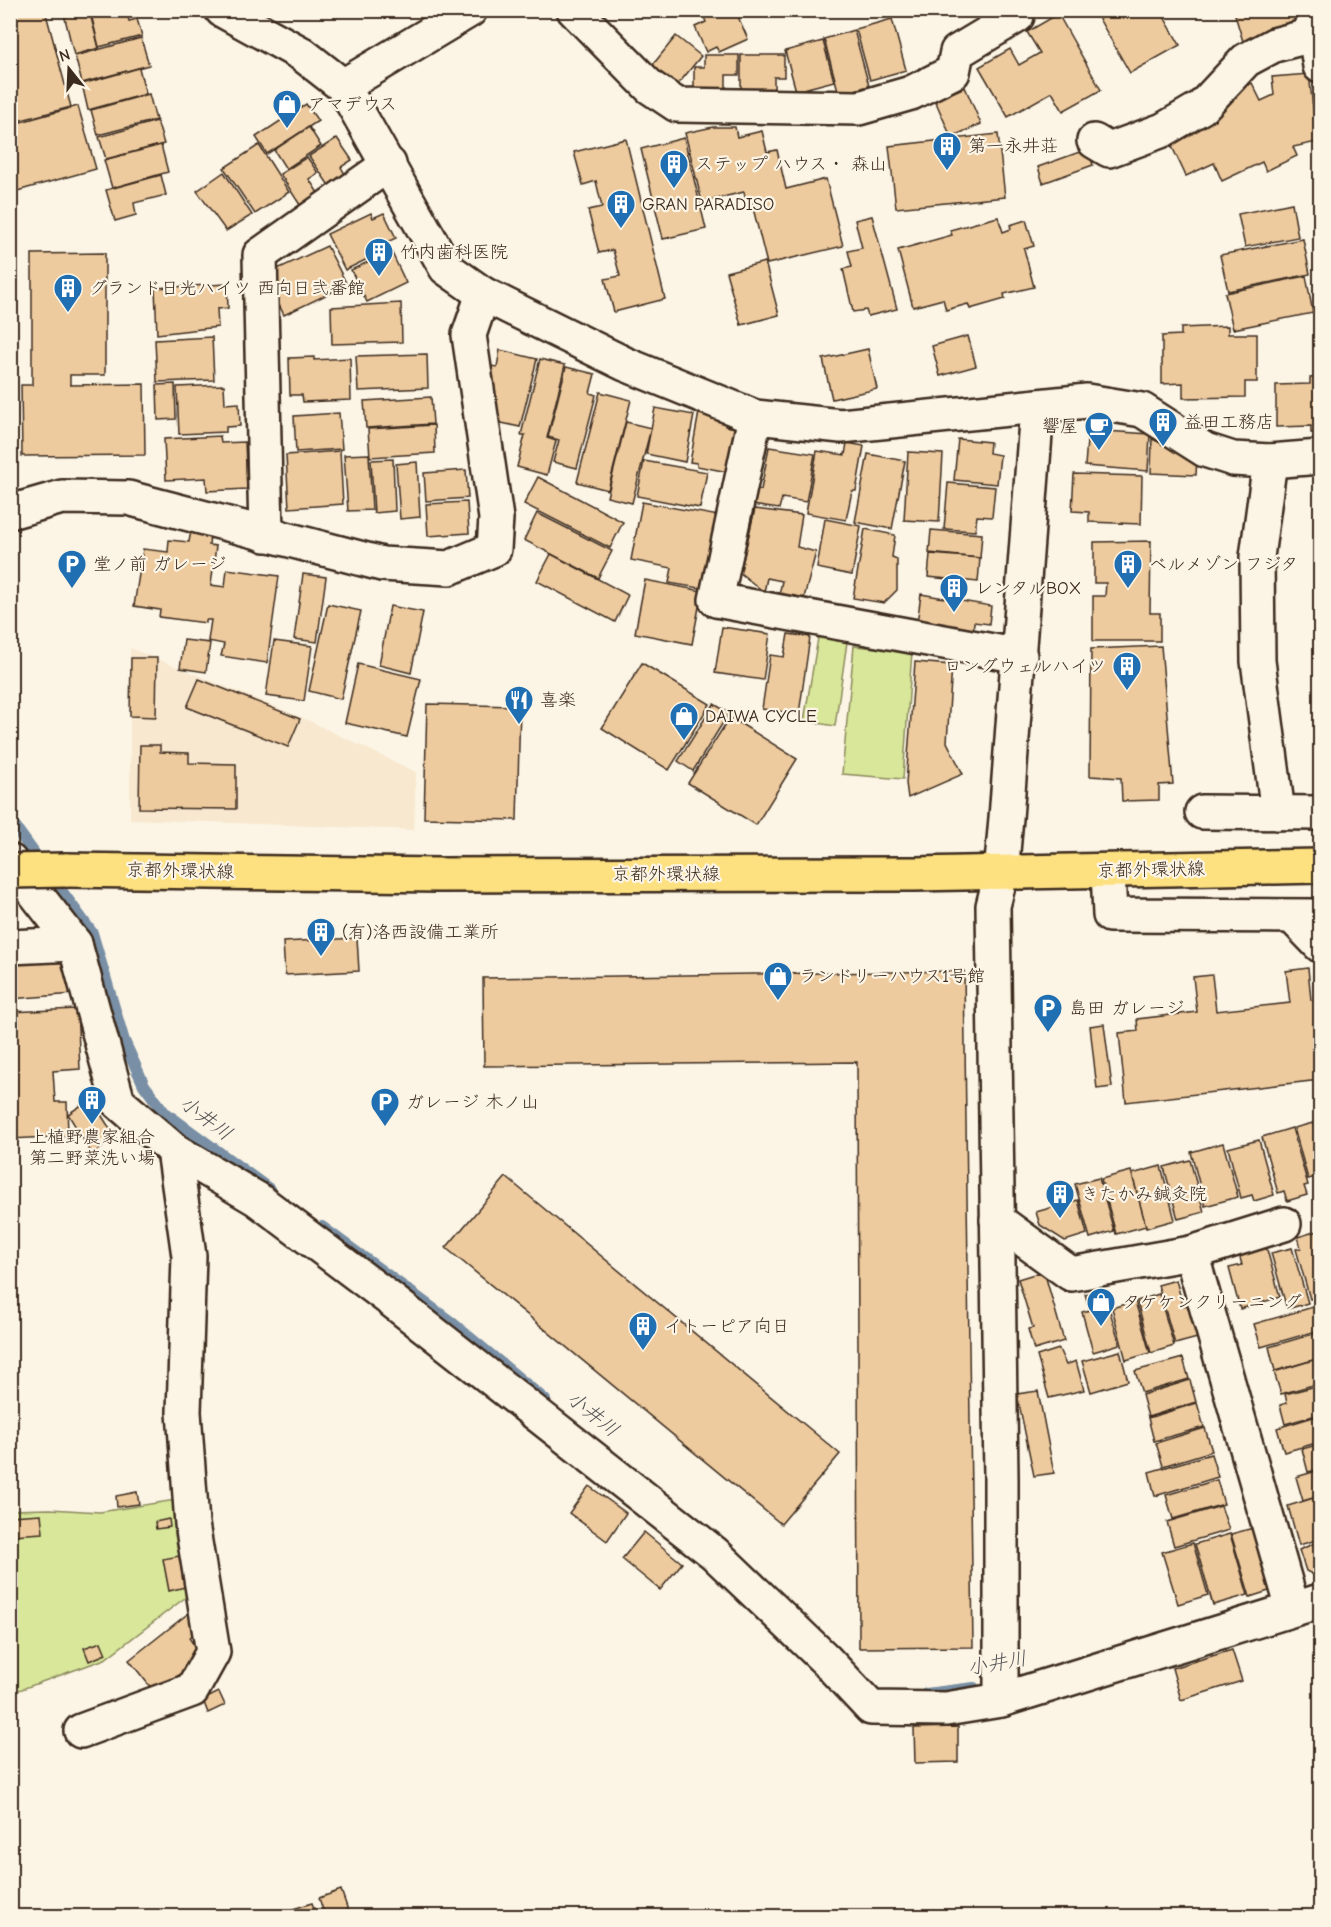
<svg xmlns="http://www.w3.org/2000/svg" width="1331" height="1927" viewBox="0 0 1331 1927" font-family="'Comic Neue','Klee One',sans-serif">
  <rect width="100%" height="100%" fill="#fcf5e5"/>
  <filter id="ink" filterUnits="userSpaceOnUse"><feTurbulence type="fractalNoise" baseFrequency=".0167" numOctaves="2"/><feDisplacementMap in="SourceGraphic" scale="12" xChannelSelector="R" yChannelSelector="G"/><feConvolveMatrix kernelMatrix="1 2 1 2 8 2 1 2 1" color-interpolation-filters="sRGB"/></filter>
  <g filter="url(#ink)">
    <!-- built -->
    <path fill="#f8e8d0" d="M130 648 303 718 416 772 414 830 130 819Z"/>
    <!-- green -->
    <g fill="#d8e79a" stroke="#8a885c" stroke-width="1.5">
      <path d="M818 638 847 642 835 726 804 721Z"/>
      <path d="M854 646 912 651 903 779 842 774Z"/>
      <path d="M175 1500 190 1594 105 1659 11 1693 10 1510 50 1509 100 1512Z"/>
    </g>
    <g fill="none" stroke-linecap="round" stroke-linejoin="round">
      <!-- stream -->
      <g stroke="#798fa5" stroke-width="12">
        <path d="M10 820 92 933 124 1041 144 1085 164 1112 269 1189"/>
        <path d="M322 1227 451 1322 545 1400"/>
        <path d="M926 1694 974 1688"/>
      </g>
    </g>
    <!-- building -->
    <g fill="#eecb9f" stroke="#3b2a1e" stroke-width="1.5">
      <path d="M10 10H45L71 107 10 123Z"/>
      <path d="M63 10H89L99 48 74 55Z"/>
      <path d="M90 10H126L129 21 137 19 142 36 99 47Z"/>
      <path d="M701 10H735L748 39 719 52 716 47 706 52 695 27 706 22Z"/>
      <path d="M1094 10H1160L1180 45 1130 73Z"/>
      <path d="M1248 10H1303L1308 26 1245 48 1235 15Z"/>
      <path d="M1058 14 1101 90 1063 111 1052 92 1008 117 979 67 1010 49 1019 65 1040 53 1027 32Z"/>
      <path d="M892 19 906 70 870 80 856 29Z"/>
      <path d="M854 30 869 86 839 94 824 39Z"/>
      <path d="M676 36 701 56 672 92 647 72Z"/>
      <path d="M141 38 149 65 82 83 75 56Z"/>
      <path d="M823 41 834 81 796 91 785 51Z"/>
      <path d="M704 55H739V75H726V99H694V67H704Z"/>
      <path d="M741 55H784V77H774V99H741Z"/>
      <path d="M139 68 146 94 88 110 82 84Z"/>
      <path d="M1309 74 1317 142 1293 147 1297 156 1266 171 1262 162 1222 181 1214 163 1186 176 1167 136 1222 110 1217 100 1252 83 1261 101 1274 95 1272 77Z"/>
      <path d="M965 87 981 124 951 137 935 100Z"/>
      <path d="M149 94 156 120 98 135 91 110Z"/>
      <path d="M306 104 318 121 267 154 256 137Z"/>
      <path d="M78 106 96 169 10 193V125Z"/>
      <path d="M157 121 164 144 106 159 99 137Z"/>
      <path d="M309 127 321 146 286 169 274 150Z"/>
      <path d="M713 127H735L737 137 762 131 767 152 777 150 786 189 826 179 843 246 767 264 751 200 746 202 744 192 702 202 685 133Z"/>
      <path d="M998 134 1005 197 896 208 889 146Z"/>
      <path d="M337 138 352 160 341 167 346 176 330 187 309 156Z"/>
      <path d="M684 138 706 229 663 239 641 149Z"/>
      <path d="M626 139 665 299 614 312 605 279 620 276 613 250 599 253 588 210 602 207 596 181 583 185 574 152Z"/>
      <path d="M161 145 168 172 112 188 104 160Z"/>
      <path d="M259 145 289 192 255 214 224 168Z"/>
      <path d="M1088 149 1093 165 1043 183 1038 167Z"/>
      <path d="M307 157 318 173 309 179 320 196 302 208 280 174Z"/>
      <path d="M224 172 252 215 226 231 197 191Z"/>
      <path d="M161 175 166 195 134 203 136 215 115 221 106 190Z"/>
      <path d="M1292 203 1298 237 1245 247 1238 214Z"/>
      <path d="M371 213 373 218 384 213 396 238 385 243 388 249 345 270 327 234Z"/>
      <path d="M872 216 897 309 868 316 866 310 853 312 843 269 852 267 848 251 862 248 855 220Z"/>
      <path d="M998 217 1003 232 1011 229 1010 225 1026 220 1034 246 1024 249 1034 287 1004 294 1005 299 970 309 968 304 946 310 943 299 913 307 898 250 952 235 950 230Z"/>
      <path d="M1303 239 1310 274 1228 291 1220 255Z"/>
      <path d="M327 246 347 285 284 315 269 284 278 280 273 271Z"/>
      <path d="M391 251 406 283 367 302 351 270Z"/>
      <path d="M105 253V375H70V385L144 384 145 455 22 456 21 385H32V254Z"/>
      <path d="M765 262 779 315 741 325 726 272Z"/>
      <path d="M1306 276 1313 313 1233 329 1225 293Z"/>
      <path d="M227 284 228 308 217 309 218 327 157 334 155 288Z"/>
      <path d="M401 303 402 342 332 344 331 307Z"/>
      <path d="M1228 326V334H1257V382H1245V397L1183 398V383L1162 384V336L1181 335V328Z"/>
      <path d="M968 336 976 366 940 376 932 346Z"/>
      <path d="M212 337 214 380 157 382 155 340Z"/>
      <path d="M868 349 877 389 832 399 823 359Z"/>
      <path d="M500 350 537 359 520 427 492 421 483 397 491 366 497 367Z"/>
      <path d="M427 354 428 388 358 391 356 356Z"/>
      <path d="M314 357V360L350 358 351 400 303 402 302 395H290L289 358Z"/>
      <path d="M540 359 565 365 547 438 556 441 547 475 517 467 525 435H521Z"/>
      <path d="M566 367 595 374 590 393 596 395 577 468 553 462 559 440 548 437Z"/>
      <path d="M1320 377V433H1311V426L1276 427V385L1310 384V378Z"/>
      <path d="M175 384 176 419 158 420 157 385Z"/>
      <path d="M224 385 225 404 239 403 240 426 226 427V432L179 434 177 387Z"/>
      <path d="M600 392 631 400 608 490 577 482Z"/>
      <path d="M431 397 433 424 366 428 364 401Z"/>
      <path d="M655 408 694 415 685 462 646 454Z"/>
      <path d="M699 412 727 418 725 426 736 428 728 472 697 466V463L690 462Z"/>
      <path d="M339 413 342 449 296 452 294 416Z"/>
      <path d="M626 422 651 428 632 503 607 497Z"/>
      <path d="M434 425 435 453 370 457 368 429Z"/>
      <path d="M1105 431 1150 434 1148 471 1085 466 1087 440 1104 441Z"/>
      <path d="M220 436 221 443 245 442 247 489 207 491 206 478 166 480 164 439Z"/>
      <path d="M958 439 990 442 989 453 1000 455 997 484 954 480Z"/>
      <path d="M1152 439 1197 457 1196 475 1151 473Z"/>
      <path d="M847 443 864 446 856 491H852L846 520 806 513 817 451 845 455Z"/>
      <path d="M769 447 815 454 806 502 782 498 779 509 752 505 755 489 761 490Z"/>
      <path d="M340 451 343 504 289 508 286 455Z"/>
      <path d="M908 452 943 454 939 522 904 520Z"/>
      <path d="M369 454 372 510 348 511 344 455Z"/>
      <path d="M868 454 905 461 892 529 855 522Z"/>
      <path d="M393 459 395 511 374 513 371 460Z"/>
      <path d="M644 461 707 472 700 508 637 496Z"/>
      <path d="M417 462 420 517 400 519 396 464Z"/>
      <path d="M466 470 468 498 426 501 424 473Z"/>
      <path d="M1074 474 1142 476 1141 524 1089 522V512L1072 511Z"/>
      <path d="M538 477 623 522 610 548 524 504Z"/>
      <path d="M948 483 995 487 992 517 977 516 975 531 944 529Z"/>
      <path d="M467 502 469 533 428 536 426 504Z"/>
      <path d="M642 502 719 516 705 589 669 583 672 568 631 560Z"/>
      <path d="M755 509 802 515 797 547 816 552 804 598 779 595 782 581 767 578 764 592 740 573Z"/>
      <path d="M537 513 612 551 598 578 524 540Z"/>
      <path d="M825 519 861 526 852 575 817 568Z"/>
      <path d="M192 525 211 528 209 545 216 546 211 585 225 587 227 569 279 576 267 663 221 656 224 644 208 641 211 620H206V623L159 617 160 610 134 606 143 549 168 552 169 540 189 542Z"/>
      <path d="M865 529 895 535 892 557 897 559V590L884 603 853 598Z"/>
      <path d="M931 530 982 534 980 558 929 553Z"/>
      <path d="M1151 541 1150 613H1160V641H1093V596H1105L1106 583H1094V542Z"/>
      <path d="M551 554 628 595 615 622 537 581Z"/>
      <path d="M930 554 980 558 978 582 928 577Z"/>
      <path d="M303 574 326 577 317 642 294 639Z"/>
      <path d="M645 580 702 591 692 644 635 633Z"/>
      <path d="M921 594 991 606 989 624 974 622 973 633 917 624Z"/>
      <path d="M328 604 361 611 341 699 309 691Z"/>
      <path d="M390 606 423 612 411 673 379 665Z"/>
      <path d="M722 627 770 634 763 680 715 673Z"/>
      <path d="M788 634 810 637 799 714 762 709 770 655 784 657Z"/>
      <path d="M184 640 210 643 206 672 180 668Z"/>
      <path d="M274 641 312 646 304 701 266 696Z"/>
      <path d="M1161 646 1173 784 1159 785V800L1122 801 1121 778 1090 776 1091 649Z"/>
      <path d="M131 658H157L156 717 130 716Z"/>
      <path d="M915 662 952 665 947 742 963 774 908 798 906 783Z"/>
      <path d="M642 663 710 704 669 770 602 728Z"/>
      <path d="M358 664 421 679 407 737 345 723Z"/>
      <path d="M199 679 300 719 288 747 187 707Z"/>
      <path d="M427 704 520 706 517 820 424 818Z"/>
      <path d="M714 704 729 713 693 771 678 761Z"/>
      <path d="M730 717 797 759 756 825 688 783Z"/>
      <path d="M140 745H160V752L189 753V763L236 764V809L139 808Z"/>
      <path d="M357 938 359 971 285 975 283 942Z"/>
      <path d="M65 956 74 994 10 999V958Z"/>
      <path d="M1308 968 1311 1000 1320 999V1080L1126 1102 1119 1033 1138 1031 1137 1019 1197 1012 1193 977 1212 975 1216 1011 1290 1003 1286 971Z"/>
      <path d="M964 971 973 1647 859 1648 857 1062 484 1066 483 978Z"/>
      <path d="M77 1009 80 1069 53 1071 55 1102H67L68 1136 10 1139V1012Z"/>
      <path d="M1104 1024 1112 1087 1097 1089 1090 1026Z"/>
      <path d="M91 1099 116 1138 92 1154 68 1114Z"/>
      <path d="M1320 1121V1147L1314 1122Z"/>
      <path d="M1313 1123 1320 1151V1176L1308 1179 1294 1128Z"/>
      <path d="M1292 1128 1308 1185 1304 1186 1307 1195 1287 1201 1284 1191 1278 1193 1262 1137Z"/>
      <path d="M1259 1140 1274 1195 1254 1201 1252 1195 1241 1198 1228 1148Z"/>
      <path d="M1223 1143 1238 1197 1205 1206 1191 1152Z"/>
      <path d="M1190 1160 1204 1212 1178 1219 1164 1167Z"/>
      <path d="M1161 1166 1175 1220 1146 1228 1132 1174Z"/>
      <path d="M1131 1171 1146 1226 1116 1234 1101 1179Z"/>
      <path d="M506 1177 840 1454 781 1524 446 1248Z"/>
      <path d="M1099 1178 1114 1231 1090 1238 1075 1184Z"/>
      <path d="M1078 1200 1087 1234 1065 1241 1040 1225 1036 1212Z"/>
      <path d="M1320 1230V1296L1310 1299 1296 1249 1301 1248 1298 1237Z"/>
      <path d="M1266 1246 1280 1297 1240 1309 1229 1268 1242 1265 1239 1254Z"/>
      <path d="M1292 1248 1308 1303 1287 1309 1271 1253Z"/>
      <path d="M1044 1271 1064 1341 1034 1350 1028 1329 1033 1328 1018 1279Z"/>
      <path d="M1176 1280 1183 1306 1192 1303 1201 1337 1175 1344 1158 1285Z"/>
      <path d="M1103 1289 1120 1344 1093 1352 1082 1312 1090 1310 1085 1294Z"/>
      <path d="M1159 1294 1174 1346 1151 1353 1137 1301Z"/>
      <path d="M1135 1301 1150 1353 1126 1360 1112 1308Z"/>
      <path d="M1320 1305V1330L1261 1347 1254 1324Z"/>
      <path d="M1320 1332V1358L1275 1371 1269 1347Z"/>
      <path d="M1059 1349 1066 1365 1076 1361 1084 1390 1049 1398 1037 1356Z"/>
      <path d="M1120 1351 1128 1381 1091 1392 1082 1361Z"/>
      <path d="M1183 1358 1189 1379 1142 1393 1135 1371Z"/>
      <path d="M1320 1358V1383L1281 1394 1274 1372Z"/>
      <path d="M1190 1380 1196 1402 1148 1417 1142 1395Z"/>
      <path d="M1320 1385V1414L1285 1424 1280 1405 1287 1403 1285 1394Z"/>
      <path d="M1038 1391 1054 1473 1034 1476 1017 1394Z"/>
      <path d="M1197 1403 1204 1427 1154 1441 1148 1418Z"/>
      <path d="M1320 1415V1442L1284 1452 1277 1428Z"/>
      <path d="M1205 1428 1212 1451 1163 1466 1156 1443Z"/>
      <path d="M1320 1444V1469L1308 1472 1302 1449Z"/>
      <path d="M1211 1454 1218 1477 1155 1496 1149 1472Z"/>
      <path d="M1320 1470V1496L1303 1501 1296 1477Z"/>
      <path d="M1217 1480 1224 1504 1173 1519 1166 1495Z"/>
      <path d="M589 1486 626 1513 607 1541 569 1513Z"/>
      <path d="M137 1492 139 1504 117 1507 116 1496Z"/>
      <path d="M1320 1496V1539L1299 1545 1288 1506Z"/>
      <path d="M1221 1506 1229 1530 1174 1546 1167 1522Z"/>
      <path d="M41 1514 43 1533 12 1535 11 1516Z"/>
      <path d="M169 1519 170 1527 156 1529 155 1522Z"/>
      <path d="M1257 1527 1275 1589 1250 1597 1231 1534Z"/>
      <path d="M644 1532 682 1563 660 1590 622 1559Z"/>
      <path d="M1230 1534 1248 1595 1213 1605 1195 1544Z"/>
      <path d="M1320 1541V1578L1306 1571 1299 1550Z"/>
      <path d="M1193 1543 1208 1595 1178 1604 1162 1552Z"/>
      <path d="M179 1556 185 1587 169 1591 163 1559Z"/>
      <path d="M190 1612 197 1632 189 1638 202 1656 156 1694 129 1660Z"/>
      <path d="M101 1642 106 1654 89 1661 84 1648Z"/>
      <path d="M1232 1650 1242 1681 1181 1700 1172 1668Z"/>
      <path d="M219 1692 225 1705 208 1713 203 1700Z"/>
      <path d="M958 1727V1762L915 1763 914 1728Z"/>
      <path d="M341 1890 350 1916H325L319 1898Z"/>
      <path d="M312 1903 317 1916H296L293 1909Z"/>
    </g>
    <g fill="none" stroke-linecap="round" stroke-linejoin="round">
      <!-- minor casing -->
      <g stroke="#3b2a1e" stroke-width="38">
        <g id="minor">
          <path d="M222 10 302 54 343 86 446 268 483 294 625 364 738 410 755 417 841 426 1087 401 1142 410 1205 450 1233 459 1270 461 1320 457"/>
          <path d="M574 10 650 87 677 105 859 108 911 93 953 72 957 52 1017 16V10"/>
          <path d="M1311 10 1320 66"/>
          <path d="M343 86 470 10"/>
          <path d="M1094 141 1109 150 1163 130 1202 107 1246 60 1274 45 1320 33"/>
          <path d="M755 417 716 600 1020 656"/>
          <path d="M1270 461 1257 557 1258 661 1278 813"/>
          <path d="M10 512 62 497 128 498 382 564 449 568 494 549 496 518 469 335 483 294"/>
          <path d="M266 535 260 255 389 164"/>
          <path d="M1202 812 1320 813"/>
          <path d="M10 861 75 944 118 1102 174 1150 257 1199 390 1299 714 1553 826 1660 871 1708 946 1709 1001 1700 1320 1601"/>
          <path d="M1108 871 1110 915 1320 916"/>
          <path d="M1293 917 1320 945"/>
          <path d="M10 947 75 944"/>
          <path d="M997 1220 1071 1274 1191 1253 1284 1224"/>
          <path d="M1191 1253 1293 1609"/>
          <path d="M1001 1700V1478L993 906 1001 874 1006 818 1037 408"/>
          <path d="M81 1731 192 1690 213 1652 192 1524 184 1412 189 1256 174 1150"/>
        </g>
      </g>
      <!-- major casing -->
      <g stroke="#3b2a1e" stroke-width="38">
        <path id="major" d="M65 870 439 875 915 874 1320 866"/>
      </g>
      <!-- minor -->
      <use href="#minor" stroke="#fcf5e5" stroke-width="33"/>
      <!-- major -->
      <use href="#major" stroke="#fde080" stroke-width="33"/>
      <!-- major-bridge casing -->
      <g stroke="#3b2a1e" stroke-width="38" stroke-linecap="butt">
        <path id="major-bridge" d="M10 871 65 870"/>
      </g>
      <!-- major-bridge -->
      <use href="#major-bridge" stroke="#fde080" stroke-width="33"/>
    </g>
  </g>
  <!-- icons -->
  <defs>
    <g id="shop-pin" transform="scale(1.5)"><path d="M0 17L-7.5 6A9.5 9.5 0 1 1 7.5 6Z" fill="#1f6fb2" stroke="#fcf5e5"/><path d="M-5-2.5h2.3a2.7 3.5 0 0 1 5.4 0H5L5.5 6h-11ZM-1.5-2.5h3a1.5 2.3 0 0 0-3 0Z" fill="#fff"/></g>
    <g id="building-pin" transform="scale(1.5)"><path d="M0 17L-7.5 6A9.5 9.5 0 1 1 7.5 6Z" fill="#1f6fb2" stroke="#fcf5e5"/><path d="M-4-6H4V6H1V3H-1V6H-4ZM-2.5-4.3h1.7v1.8h-1.7ZM.8-4.3h1.7v1.8H.8ZM-2.5-1h1.7V.8h-1.7ZM.8-1h1.7V.8H.8Z" fill="#fff"/></g>
    <g id="cafe-pin" transform="scale(1.5)"><path d="M0 17L-7.5 6A9.5 9.5 0 1 1 7.5 6Z" fill="#1f6fb2" stroke="#fcf5e5"/><path d="M-5.5-4.5H6V0H3Q3 3.5 0 3.5H-2.5Q-5.5 3.5-5.5 0ZM3-3.2v2h1.7v-2ZM-6 4.5H4V6H-6Z" fill="#fff"/></g>
    <g id="parking-pin" transform="scale(1.5)"><path d="M0 17L-7.5 6A9.5 9.5 0 1 1 7.5 6Z" fill="#1f6fb2" stroke="#fcf5e5"/><path d="M-3.5-5.5H1a3.5 3.5 0 0 1 0 7H-1V5.5H-3.5ZM-1-3.4V-.6H.8a1.4 1.4 0 0 0 0-2.8Z" fill="#fff"/></g>
    <g id="restaurant-pin" transform="scale(1.5)"><path d="M0 17L-7.5 6A9.5 9.5 0 1 1 7.5 6Z" fill="#1f6fb2" stroke="#fcf5e5"/><path d="M-5-6h1v4h1v-4h1v4h1v-4h1v5L-1.5 .5V6h-2V.5L-5-1ZM5-6V6H3V1.5H1.5Q1.5-4 5-6Z" fill="#fff"/></g>
  </defs>
  <g fill-rule="evenodd">
    <use href="#shop-pin" x="287" y="104"/>
    <use href="#building-pin" x="947" y="146"/>
    <use href="#building-pin" x="674" y="164"/>
    <use href="#building-pin" x="621" y="204"/>
    <use href="#building-pin" x="379" y="252"/>
    <use href="#building-pin" x="68" y="288"/>
    <use href="#building-pin" x="1163" y="422"/>
    <use href="#cafe-pin" x="1099" y="426"/>
    <use href="#parking-pin" x="72" y="564"/>
    <use href="#building-pin" x="1128" y="564"/>
    <use href="#building-pin" x="954" y="588"/>
    <use href="#building-pin" x="1127" y="666"/>
    <use href="#restaurant-pin" x="519" y="700"/>
    <use href="#shop-pin" x="684" y="716"/>
    <use href="#building-pin" x="321" y="932"/>
    <use href="#shop-pin" x="778" y="976"/>
    <use href="#parking-pin" x="1048" y="1008"/>
    <use href="#building-pin" x="92" y="1100"/>
    <use href="#parking-pin" x="385" y="1102"/>
    <use href="#building-pin" x="1060" y="1194"/>
    <use href="#shop-pin" x="1101" y="1302"/>
    <use href="#building-pin" x="643" y="1326"/>
  </g>
  <g text-anchor="middle" dominant-baseline="central" stroke-width="4.5" stroke-linejoin="round" paint-order="stroke">
    <!-- poi labels -->
    <g font-size="18" fill="#3b2a1e" stroke="#fcf5e5" text-anchor="start">
      <text x="308" y="104">アマデウス</text>
      <text x="968" y="146">第一永井荘</text>
      <text x="695" y="164">ステップ ハウス・ 森山</text>
      <text x="642" y="204">GRAN PARADISO</text>
      <text x="400" y="252">竹内歯科医院</text>
      <text x="89" y="288">グランド日光ハイツ 西向日弐番館</text>
      <text x="1184" y="422">益田工務店</text>
      <text x="1078" y="426" text-anchor="end">響屋</text>
      <text x="93" y="564">堂ノ前 ガレージ</text>
      <text x="1149" y="564">ベルメゾン フジタ</text>
      <text x="975" y="588">レンタルBOX</text>
      <text x="1106" y="666" text-anchor="end">ロングウェルハイツ</text>
      <text x="540" y="700">喜楽</text>
      <text x="705" y="716">DAIWA CYCLE</text>
      <text x="342" y="932">(有)洛西設備工業所</text>
      <text x="799" y="976">ランドリーハウス1号館</text>
      <text x="1069" y="1008">島田 ガレージ</text>
      <text x="406" y="1102">ガレージ 木ノ山</text>
      <text x="92" y="1137" text-anchor="middle">上植野農家組合<tspan x="92" dy="21">第二野菜洗い場</tspan></text>
      <text x="1081" y="1194">きたかみ鍼灸院</text>
      <text x="1122" y="1302">タケケンクリーニング</text>
      <text x="664" y="1326">イトーピア向日</text>
    </g>
    <!-- street labels -->
    <g font-size="18" fill="#3b2a1e" stroke="#fcf5e5">
      <text transform="translate(1151 870) rotate(-1)">京都外環状線</text>
      <text transform="translate(180 871) rotate(1)">京都外環状線</text>
      <text x="666" y="874">京都外環状線</text>
    </g>
    <!-- water labels -->
    <g font-size="20" font-style="italic" fill="#555456" stroke="#fcf5e5">
      <text transform="translate(206 1118) rotate(37)">小井川</text>
      <text transform="translate(593 1414) rotate(39)">小井川</text>
      <text transform="translate(997 1663) rotate(-10)">小井川</text>
    </g>
  </g>
  <!-- margin -->
  <rect width="1331" height="1927" fill="none" stroke="#fcf5e5" stroke-width="36"/>
  <rect x="18" y="18" width="1295" height="1891" fill="none" stroke="#3b2a1e" stroke-width="2" filter="url(#ink)"/>
  <!-- north arrow -->
  <g transform="translate(69 69) rotate(342)" stroke="#fcf5e5" stroke-width="4.5" paint-order="stroke">
  <path d="M0-4.5L10 22L0 15L-10 22Z" fill="#3b2a1e"/>
  <text y="-9" font-size="16" font-weight="bold" text-anchor="middle" fill="#3b2a1e">N</text>
  </g>
</svg>
